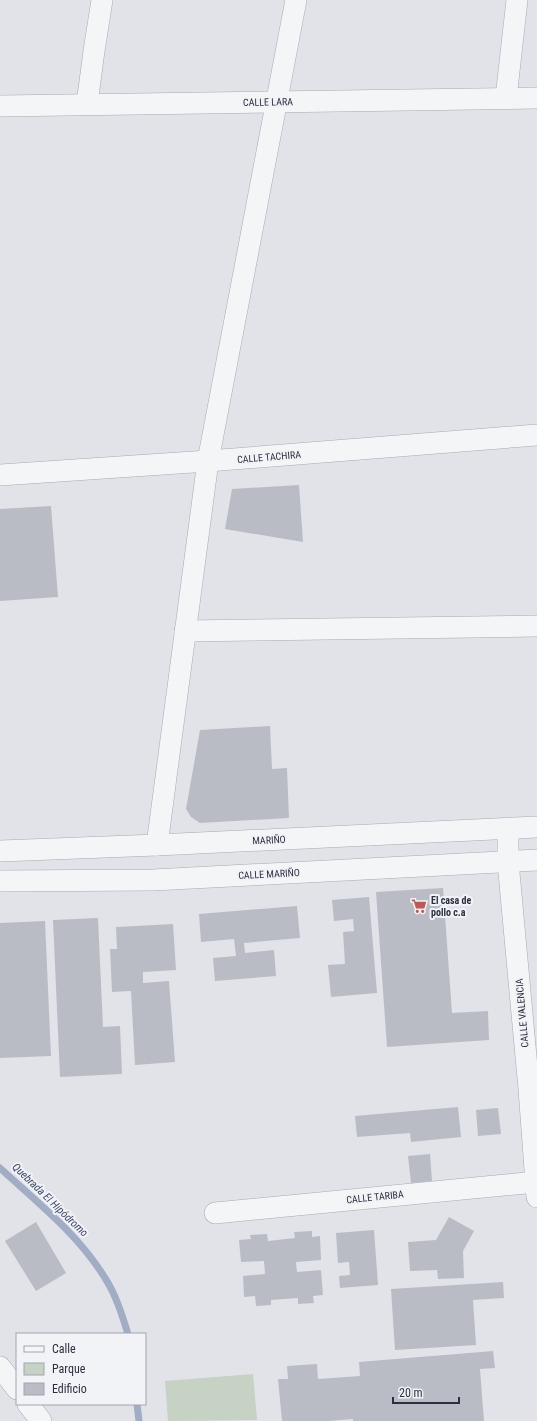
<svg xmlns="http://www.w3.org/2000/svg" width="537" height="1421" viewBox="0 0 537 1421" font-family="'Roboto Condensed',sans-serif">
  <rect width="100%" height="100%" fill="#e2e3e9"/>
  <!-- green -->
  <path fill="#c5d2c4" d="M253 1374 257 1420 168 1421 165 1381Z"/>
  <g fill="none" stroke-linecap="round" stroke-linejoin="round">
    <!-- stream -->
    <g stroke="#a1acc5" stroke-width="7">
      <path d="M0 1168C37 1202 78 1234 105 1278 116 1295 122 1315 128 1334"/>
      <path d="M137 1404 139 1421"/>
    </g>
  </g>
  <!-- building -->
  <g fill="#babcc5">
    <path d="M299 485 303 542 225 529 232 489Z"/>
    <path d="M51 506 58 597 0 601V509Z"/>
    <path d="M270 726 272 769 287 768 289 818 200 823 191 817 186 809 200 730Z"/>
    <path d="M443 888 452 1013 488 1011 489 1040 387 1047 376 892Z"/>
    <path d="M369 897 377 993 331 997 328 965 345 964 343 932 354 931 353 919 334 921 332 900Z"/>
    <path d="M297 906 300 938 244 943 245 953 274 950 276 976 215 981 213 958 236 956 234 939 201 942 199 914Z"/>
    <path d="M98 918 103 1027 120 1026 122 1074 60 1077 53 920Z"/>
    <path d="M45 921 51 1056 0 1058V923Z"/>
    <path d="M173 924 176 970 143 972V983L169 981 175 1062 135 1065 131 991 112 992 110 949H117L116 927Z"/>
    <path d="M458 1107 461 1137 411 1142 410 1133 357 1137 355 1116Z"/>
    <path d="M498 1108 501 1134 478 1136 476 1110Z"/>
    <path d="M430 1154 432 1181 411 1183 408 1156Z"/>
    <path d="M449 1217 474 1231 463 1251 464 1278 438 1279 437 1270 410 1271 408 1242 436 1240Z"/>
    <path d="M36 1222 66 1273 36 1291 5 1241Z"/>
    <path d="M374 1230 378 1285 340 1288 339 1276 350 1275 349 1262 338 1263 336 1233Z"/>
    <path d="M312 1231V1237L320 1236 321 1260 296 1262 297 1272 321 1270 323 1295 313 1296 314 1303 298 1304V1298L271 1300V1305L256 1306 255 1296 244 1297 243 1276 265 1274 264 1261 241 1262 239 1240 251 1239 250 1235 267 1234 268 1241 295 1238 294 1232Z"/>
    <path d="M503 1282 504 1298 473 1300 476 1345 395 1350 391 1289Z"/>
    <path d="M493 1351 495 1368 480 1369 484 1421H353V1419L329 1421H282L278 1379H288L287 1366 317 1364 318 1379 360 1376 359 1362Z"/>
  </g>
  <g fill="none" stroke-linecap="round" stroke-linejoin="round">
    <!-- minor casing -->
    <g stroke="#a8a9b3" stroke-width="22">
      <g id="minor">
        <path d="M506 98 517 0"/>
        <path d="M87 104 94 51 102 0"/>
        <path d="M0 106 537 98"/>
        <path d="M0 475 208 461 537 435"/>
        <path d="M185 631 537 626"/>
        <path d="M508 829V862L529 1089 537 1197"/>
        <path d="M157 845 208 461 296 0"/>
        <path d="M0 851 157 845 537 827"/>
        <path d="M0 881 153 880 537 860"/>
        <path d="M215 1213 536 1182"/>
        <path d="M0 1367 17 1389"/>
        <path d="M28 1404 41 1421"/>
      </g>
    </g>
    <!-- minor -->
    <use href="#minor" stroke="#f4f5f7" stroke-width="21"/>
  </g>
  <!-- icons -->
  <defs>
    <g id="supermarket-bare" transform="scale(1.2)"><path d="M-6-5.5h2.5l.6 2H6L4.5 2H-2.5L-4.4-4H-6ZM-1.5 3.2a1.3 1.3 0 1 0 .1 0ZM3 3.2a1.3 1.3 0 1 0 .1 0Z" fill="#c05855" stroke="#f1f3f6" stroke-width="2.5" paint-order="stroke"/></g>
  </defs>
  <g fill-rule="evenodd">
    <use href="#supermarket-bare" x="419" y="906"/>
  </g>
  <g text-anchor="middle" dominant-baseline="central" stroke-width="4" stroke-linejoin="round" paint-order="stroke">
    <!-- street labels -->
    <g font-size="10" fill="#2c2f3f" stroke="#f1f3f6">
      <text transform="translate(268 102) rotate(-1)">CALLE LARA</text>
      <text transform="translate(269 457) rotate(-5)">CALLE TACHIRA</text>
      <text transform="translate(269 840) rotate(-3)">MARIÑO</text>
      <text transform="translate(269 874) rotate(-3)">CALLE MARIÑO</text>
      <text transform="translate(522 1013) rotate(-95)">CALLE VALENCIA</text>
      <text transform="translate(375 1197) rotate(-6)">CALLE TARIBA</text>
    </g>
    <!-- poi labels -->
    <g font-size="10" font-weight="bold" fill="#2c2f3f" stroke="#f1f3f6" text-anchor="start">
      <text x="431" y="900">El casa de<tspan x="431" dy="12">pollo c.a</tspan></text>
    </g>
    <!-- water labels -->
    <g font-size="11" font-style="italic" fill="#3a486e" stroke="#f1f3f6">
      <text transform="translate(50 1200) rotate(44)">Quebrada El Hipódromo</text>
    </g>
  </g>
  <!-- legend -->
  <rect x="16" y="1333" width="130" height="72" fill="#f1f3f6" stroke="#a2a5ad"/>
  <rect x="24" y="1346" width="20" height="6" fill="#f4f5f7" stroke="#a2a5ad"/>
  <text x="52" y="1353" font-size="12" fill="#2c2f3f">Calle</text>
  <rect x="24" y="1363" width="20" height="12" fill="#c5d2c4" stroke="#a2a5ad"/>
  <text x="52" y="1373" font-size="12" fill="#2c2f3f">Parque</text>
  <rect x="24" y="1383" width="20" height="12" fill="#babcc5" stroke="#a2a5ad"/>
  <text x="52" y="1393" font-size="12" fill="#2c2f3f">Edificio</text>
  <!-- scale -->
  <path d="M393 1397v6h66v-6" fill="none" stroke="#2c2f3f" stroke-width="2"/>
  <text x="399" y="1397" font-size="12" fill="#2c2f3f" stroke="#f1f3f6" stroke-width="3" paint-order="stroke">20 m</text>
</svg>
